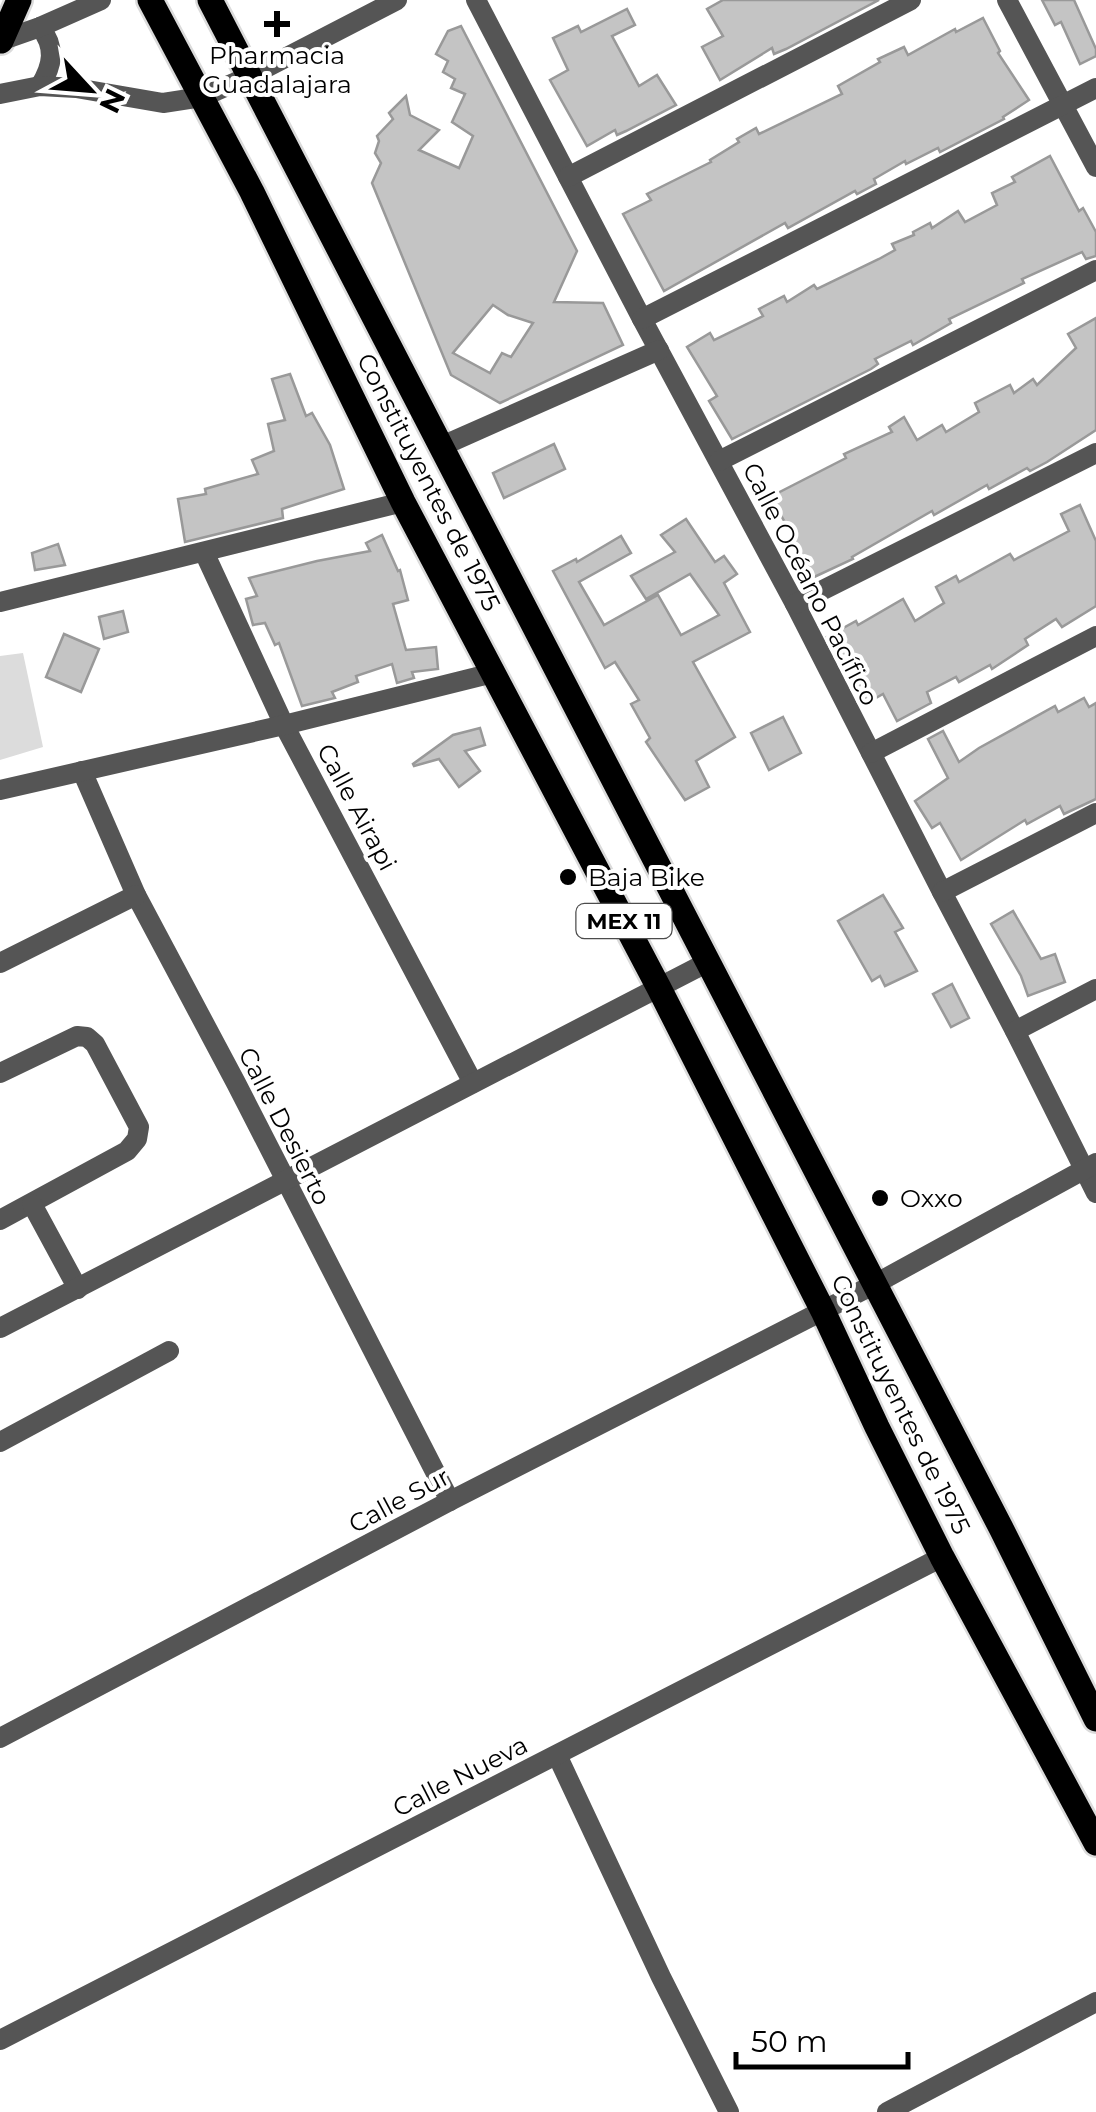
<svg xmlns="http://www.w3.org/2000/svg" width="1096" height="2112" viewBox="0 0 1096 2112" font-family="Montserrat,sans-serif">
  <rect width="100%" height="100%" fill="#fff"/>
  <!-- green -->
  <path fill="#dcdcdc" d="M23 653 43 747 0 760V656Z"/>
  <!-- building -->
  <g fill="#c4c4c4" stroke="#999" stroke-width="2.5" fill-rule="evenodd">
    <path d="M723 0H879L786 49 774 54 772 48 720 80 702 47 723 36 707 9Z"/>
    <path d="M1042 0H1074L1096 49V56L1080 64 1061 22 1055 25Z"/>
    <path d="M627 9 635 25 612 36 639 86 657 75 676 105 626 131 617 135 615 130 587 146 550 80 568 70 553 38 578 26 581 32Z"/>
    <path d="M983 18 1000 51 998 53 1029 100 1003 117 1004 119 940 152 938 148 906 164 905 161 874 179 876 184 857 194 855 191 788 228 785 223 664 291 623 214 651 200 647 194 711 162 710 160 739 142 737 139 756 128 759 134 842 94 838 86 880 62 878 59 904 47 908 55 955 29 956 32Z"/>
    <path d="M461 26 577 251 554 302 603 303 623 345 500 403 451 375 372 183 381 163 375 153 379 141 377 136 393 119 389 113 406 96 410 115 439 130 419 150 459 168 473 136 452 122 465 94 451 88 455 79 443 72 448 61 436 54 448 31ZM493 305 508 315 533 323 511 357 502 353 490 373 453 353Z"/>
    <path d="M1050 156 1079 211 1083 208 1096 232V256L1086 259 1082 252 1022 279 1024 283 949 319 951 323 913 345 911 341 875 359 878 364 871 369 732 439 709 401 717 396 687 347 710 333 714 340 763 316 759 309 784 296 787 302 814 285 817 289 879 259 895 250 892 244 914 235 913 232 930 223 932 228 958 211 965 222 997 205 992 193 1015 182 1012 177Z"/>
    <path d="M1096 318V430L1047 462 1030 471 1027 468 989 489 987 485 934 515 932 511 852 557 853 559 812 578 789 529 770 497 846 458 844 454 892 432 889 427 904 417 917 440 942 425 946 432 979 412 975 403 1010 385 1014 393 1033 379 1037 385 1076 348 1068 334Z"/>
    <path d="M290 374 306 416 312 413 330 445 344 489 282 509 283 518 185 542 178 499 206 494 205 489 258 474 252 460 274 451 268 424 285 420 272 379Z"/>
    <path d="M554 444 565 469 504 498 493 473Z"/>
    <path d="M1080 505 1096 541V606L1062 627 1056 619 1025 639 1028 645 992 669 990 665 959 682 956 677 927 692 931 703 897 721 883 694 867 703 856 683 853 685 827 637 856 621 858 625 903 599 915 621 944 603 936 587 956 576 959 582 1010 554 1014 560 1069 531 1061 514Z"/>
    <path d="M686 519 715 562 724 556 737 574 724 583 750 632 693 662 735 737 696 761 709 787 685 800 646 742 650 738 631 704 639 700 615 662 605 668 553 571 576 559 577 562 621 536 631 553 579 582 604 625 658 595 681 635 719 615 690 574 646 599 631 576 675 552 661 535Z"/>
    <path d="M382 535 398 571 400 570 408 600 393 604 406 650 436 647 438 669 412 672 414 678 397 683 392 664 356 676 358 682 332 692 335 698 302 706 279 643 275 645 265 623 253 625 246 599 257 596 249 578 317 561 370 551 366 543Z"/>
    <path d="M58 544 65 565 35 570 32 553Z"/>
    <path d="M123 611 128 632 104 639 99 617Z"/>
    <path d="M64 634 99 649 81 692 46 677Z"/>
    <path d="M1084 698 1089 707 1096 703V799L1064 814 1060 806 1027 824 1025 820 961 860 940 823 932 828 915 801 948 778 928 739 943 731 959 762 979 748 1055 706 1058 712Z"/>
    <path d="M783 717 801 753 769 770 751 733Z"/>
    <path d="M480 728 485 745 465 751 480 771 459 787 439 759 414 766 413 764 453 735Z"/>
    <path d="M883 895 903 928 895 932 917 971 885 986 880 976 872 981 838 921Z"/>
    <path d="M1013 911 1041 959 1055 954 1065 982 1028 996 1021 976 991 924Z"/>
    <path d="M952 984 969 1018 951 1027 933 994Z"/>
  </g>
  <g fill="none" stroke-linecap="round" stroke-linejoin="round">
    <!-- primary casing -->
    <g stroke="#dbdbdb" stroke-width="30">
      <g id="primary">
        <path d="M150 0 252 192 403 502 659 988 823 1311 877 1427 942 1557 1096 1843"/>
        <path d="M210 0 1001 1528 1096 1719"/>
        <path d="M1 41 19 0"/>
      </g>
    </g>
    <!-- street -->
    <g stroke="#555" stroke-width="20">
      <path d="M476 0 642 319 795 604 942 892 1015 1031 1096 1193"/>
      <path d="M1007 0 1096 167"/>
      <path d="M40 27C56 47 53 65 40 86"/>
      <path d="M0 41 40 27 101 0"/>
      <path d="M0 94 40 86 76 88 163 103 202 97 250 76 397 0"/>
      <path d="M568 177 911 0"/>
      <path d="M642 319 1096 88"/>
      <path d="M442 446 659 350"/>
      <path d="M719 461 1096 270"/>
      <path d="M204 552 284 725 473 1083"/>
      <path d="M0 602 403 502"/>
      <path d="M795 604 1096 453"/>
      <path d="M871 753 1096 636"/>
      <path d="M82 771 136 895 236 1083 450 1501"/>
      <path d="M0 790 284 725 493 673"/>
      <path d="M942 892 1096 813"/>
      <path d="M0 963 136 895"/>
      <path d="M1015 1031 1096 989"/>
      <path d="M0 1073 77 1036 87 1037 95 1044 139 1127 137 1139 127 1151 0 1220"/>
      <path d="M32 1204 78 1289"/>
      <path d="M0 1328 708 962"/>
      <path d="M0 1442 169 1351"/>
      <path d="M0 1738 450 1501 875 1284 1096 1163"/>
      <path d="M557 1755 661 1977 729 2112"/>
      <path d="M0 2040 942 1557"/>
      <path d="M887 2112 1096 2002"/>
    </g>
    <!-- primary -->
    <use href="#primary" stroke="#000" stroke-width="25"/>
  </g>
  <!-- markers -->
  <g fill="#000" stroke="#fff" stroke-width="4">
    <path d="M272 9h10v10h10v10h-10v10h-10v-10h-10v-10h10z"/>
    <circle cx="568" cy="877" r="10"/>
    <circle cx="880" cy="1198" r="10"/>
  </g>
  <g text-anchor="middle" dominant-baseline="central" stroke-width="8" stroke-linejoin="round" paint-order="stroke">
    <!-- shield labels -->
    <rect fill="#fff" stroke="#4c4c4c" stroke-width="2.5" x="576.5" y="904" width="95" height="34" rx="8"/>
    <g font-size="22" font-weight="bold" fill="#000">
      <text x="624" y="921">MEX 11</text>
    </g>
    <!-- poi labels -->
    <g font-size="25" fill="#000" stroke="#fff" text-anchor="start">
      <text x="277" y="55" text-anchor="middle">Pharmacia<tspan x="277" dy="29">Guadalajara</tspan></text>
      <text x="588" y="877">Baja Bike</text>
      <text x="900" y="1198">Oxxo</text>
    </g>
    <!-- street labels -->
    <g font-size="25" fill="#000" stroke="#fff">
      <text transform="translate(429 482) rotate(63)">Constituyentes de 1975</text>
      <text transform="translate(811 584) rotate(63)">Calle Océano Pacífico</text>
      <text transform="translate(357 807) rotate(62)">Calle Airapi</text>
      <text transform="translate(285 1126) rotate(63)">Calle Desierto</text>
      <text transform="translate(901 1404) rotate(64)">Constituyentes de 1975</text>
      <text transform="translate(399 1500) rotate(-28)">Calle Sur</text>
      <text transform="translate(460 1776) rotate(-27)">Calle Nueva</text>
    </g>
  </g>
  <!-- north arrow -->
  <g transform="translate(90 90) rotate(116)" stroke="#ffffff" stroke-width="8" paint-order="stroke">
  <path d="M0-8L18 38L0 25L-18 38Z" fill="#000000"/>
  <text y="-15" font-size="28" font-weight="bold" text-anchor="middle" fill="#000000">N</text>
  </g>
  <!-- scale -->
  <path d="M736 2052v15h172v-15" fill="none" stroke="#000000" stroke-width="5"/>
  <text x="751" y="2052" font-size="30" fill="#000000" stroke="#ffffff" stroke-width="8" paint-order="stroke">50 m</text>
</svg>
